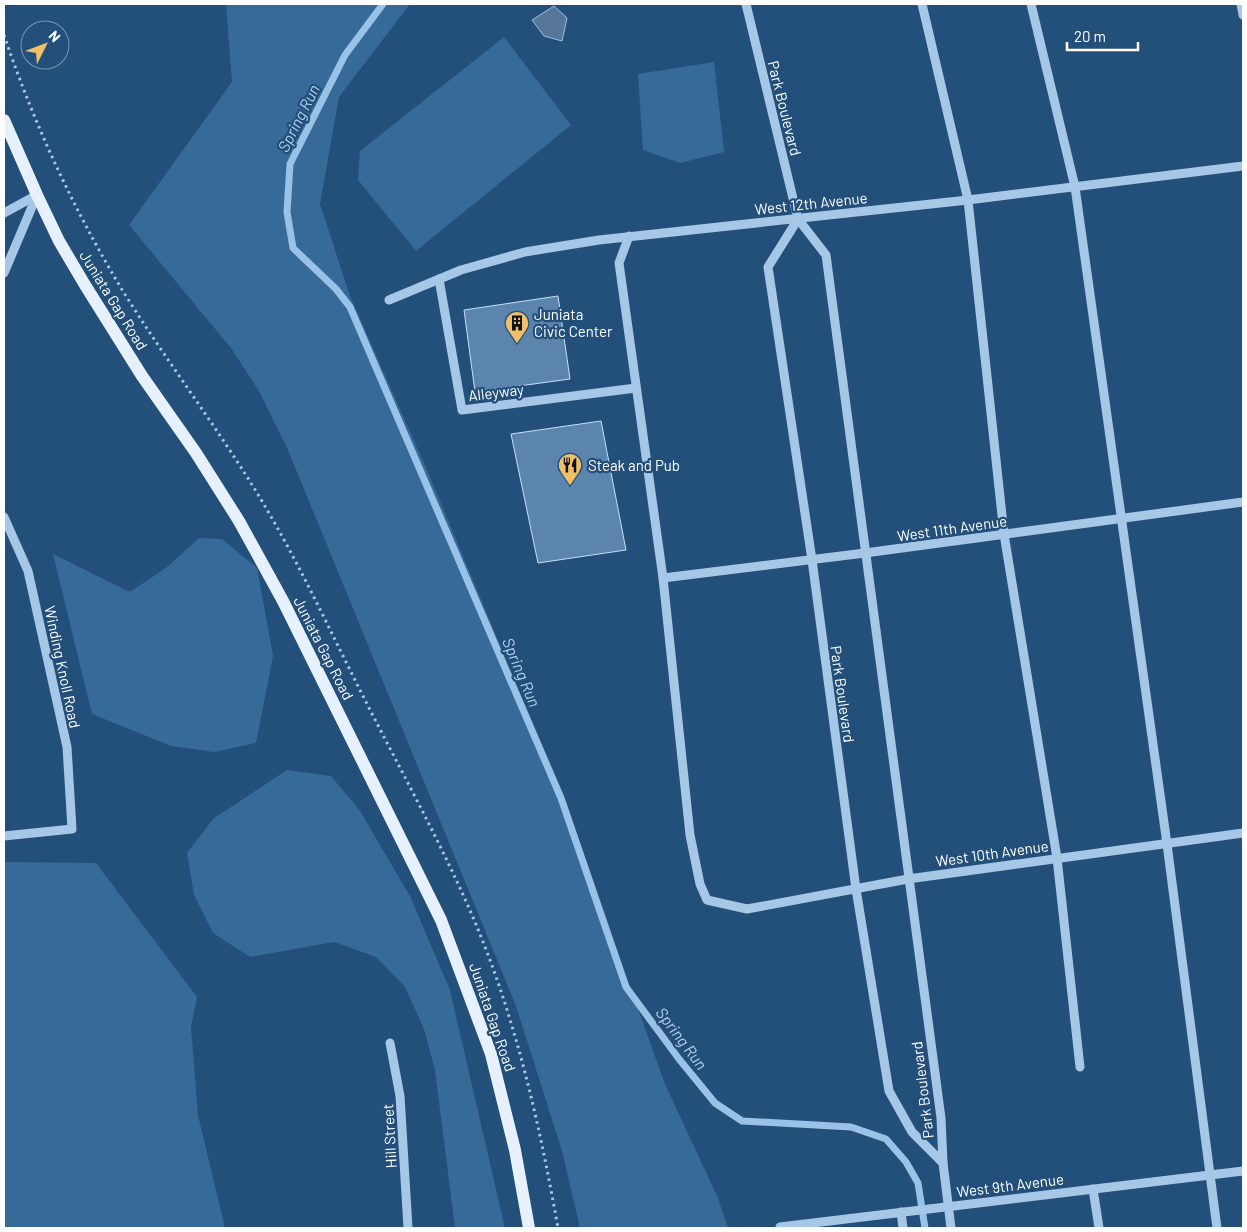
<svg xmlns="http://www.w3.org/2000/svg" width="1247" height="1232" viewBox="0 0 1247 1232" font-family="Barlow,sans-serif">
  <rect width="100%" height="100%" fill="#234f7b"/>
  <!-- green -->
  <g fill="#366a99">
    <path d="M226 4H410L339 97 320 204 350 296 430 477 552 770 665 1084 718 1198 728 1228H580L562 1151 516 1006 288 450 259 391 231 348 129 225 232 82Z"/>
    <path d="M504 37 571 125 416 251 358 180 360 151Z"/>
    <path d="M714 62 724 152 680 163 643 150 638 74Z"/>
    <path d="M199 538 222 539 257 568 273 656 256 743 214 752 171 746 92 714 53 554 130 592 167 567Z"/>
    <path d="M287 770 331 776 360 811 410 896 450 990 505 1228H455L435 1070 424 1029 405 987 376 957 334 942 250 957 213 933 194 895 187 853 213 819Z"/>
    <path d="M7 862 96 863 197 997 191 1027 198 1115 225 1228H4V863Z"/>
  </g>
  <!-- water -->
  <path fill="#567797" stroke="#9ac2e6" d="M554 6 567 18 562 41 544 36 532 20Z"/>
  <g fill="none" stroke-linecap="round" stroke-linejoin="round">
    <!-- stream -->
    <path stroke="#9ac2e6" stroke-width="7" d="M383 4 345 55 290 164 287 212 293 248 336 289 350 307 561 798 626 987 679 1059 715 1103 742 1121 851 1127 886 1139 906 1162 918 1183 925 1228"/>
  </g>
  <!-- building -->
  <g fill="#5c85ad" stroke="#c9dff4">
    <path d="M558 296 570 379 475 392 464 310Z"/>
    <path d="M601 421 626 550 538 563 511 434Z"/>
  </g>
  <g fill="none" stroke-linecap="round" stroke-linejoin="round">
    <!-- path -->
    <path stroke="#a6c7e5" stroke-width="3" stroke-dasharray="2.5 4" stroke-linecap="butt" d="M4 35C34 124 73 208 121 288 163 356 212 420 254 488 296 556 329 629 365 700 401 771 440 841 472 915 515 1015 539 1121 558 1228"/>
    <!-- minor -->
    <g stroke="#a6c7e5" stroke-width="9">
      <path d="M746 4 798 219 826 255 941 1118 943 1163 951 1228"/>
      <path d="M922 4 968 200 1004 534 1057 858 1080 1067"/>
      <path d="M1031 4 1075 187 1167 844 1217 1228"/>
      <path d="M1241 4 1243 15"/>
      <path d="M4 213 37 195"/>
      <path d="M798 219 768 267 812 560 856 889 889 1091 912 1132 943 1163"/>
      <path d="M629 236 619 263 663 578 690 835 700 884 707 900 747 909 908 879 1243 833"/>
      <path d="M4 273 37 195"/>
      <path d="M439 279 462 410 636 388"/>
      <path d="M389 300 461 270 525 252 599 240 968 200 1243 166"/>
      <path d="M4 517 28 571 67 747 72 829 4 836"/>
      <path d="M663 578 865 553 1243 502"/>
      <path d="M390 1043 400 1096 408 1228"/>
      <path d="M1093 1189 1099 1228"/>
      <path d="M901 1212 903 1228"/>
      <path d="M780 1227 1243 1171"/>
    </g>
    <!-- major -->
    <path stroke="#e7f1fd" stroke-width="12" d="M4 120 37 195 59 241 85 285 142 376 196 453 239 521 283 601 441 920 491 1054 515 1150 529 1228"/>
  </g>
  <!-- icons -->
  <defs>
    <g id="building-pin" transform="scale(1.25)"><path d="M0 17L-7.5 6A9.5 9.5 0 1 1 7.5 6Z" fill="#f0c069" stroke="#234f7b"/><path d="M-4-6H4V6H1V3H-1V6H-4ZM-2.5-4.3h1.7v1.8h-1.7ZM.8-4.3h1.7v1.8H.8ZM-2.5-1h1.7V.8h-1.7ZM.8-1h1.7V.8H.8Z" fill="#111"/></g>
    <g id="restaurant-pin" transform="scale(1.25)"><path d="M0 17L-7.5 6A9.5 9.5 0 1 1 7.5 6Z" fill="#f0c069" stroke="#234f7b"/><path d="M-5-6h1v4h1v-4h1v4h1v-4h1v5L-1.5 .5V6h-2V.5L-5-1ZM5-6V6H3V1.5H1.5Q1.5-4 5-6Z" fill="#111"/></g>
  </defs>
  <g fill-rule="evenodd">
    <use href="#building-pin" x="517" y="323"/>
    <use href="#restaurant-pin" x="570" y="465"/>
  </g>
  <g text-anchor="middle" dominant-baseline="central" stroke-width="4.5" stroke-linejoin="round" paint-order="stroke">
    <!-- street labels -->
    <g font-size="15" fill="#fff" stroke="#234f7b">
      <text transform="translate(785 108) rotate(76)">Park Boulevard</text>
      <text transform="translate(811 203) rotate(-6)">West 12th Avenue</text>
      <text transform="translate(114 300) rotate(58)">Juniata Gap Road</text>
      <text transform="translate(496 392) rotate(-7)">Alleyway</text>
      <text transform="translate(952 528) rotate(-8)">West 11th Avenue</text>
      <text transform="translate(324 648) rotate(63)">Juniata Gap Road</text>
      <text transform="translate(63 667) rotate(78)">Winding Knoll Road</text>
      <text transform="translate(843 694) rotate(82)">Park Boulevard</text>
      <text transform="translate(992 853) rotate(-8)">West 10th Avenue</text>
      <text transform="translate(493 1017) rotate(71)">Juniata Gap Road</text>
      <text transform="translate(922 1090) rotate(-97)">Park Boulevard</text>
      <text transform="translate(389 1136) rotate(-93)">Hill Street</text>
      <text transform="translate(1010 1185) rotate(-7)">West 9th Avenue</text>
    </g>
    <!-- poi labels -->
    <g font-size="15" fill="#fff" stroke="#234f7b" text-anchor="start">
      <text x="534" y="314">Juniata<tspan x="534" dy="17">Civic Center</tspan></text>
      <text x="588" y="465">Steak and Pub</text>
    </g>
    <!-- water labels -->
    <g font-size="16" font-style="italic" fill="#b1d1ed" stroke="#234f7b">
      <text transform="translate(298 118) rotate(-63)">Spring Run</text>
      <text transform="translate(522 672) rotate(67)">Spring Run</text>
      <text transform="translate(682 1038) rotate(53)">Spring Run</text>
    </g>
  </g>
  <!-- border -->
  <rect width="1247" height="1232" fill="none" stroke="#ffffff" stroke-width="10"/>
  <!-- north arrow -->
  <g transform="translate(45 45) rotate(48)"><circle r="24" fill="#234f7b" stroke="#7b95b0"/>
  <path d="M0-4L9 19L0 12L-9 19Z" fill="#f0c069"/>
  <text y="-8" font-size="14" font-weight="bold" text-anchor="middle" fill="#ffffff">N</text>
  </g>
  <!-- scale -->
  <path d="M1067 42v8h71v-8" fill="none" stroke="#ffffff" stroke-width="2.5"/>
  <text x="1074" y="42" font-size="15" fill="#ffffff" stroke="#234f7b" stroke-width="4" paint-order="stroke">20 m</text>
</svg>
